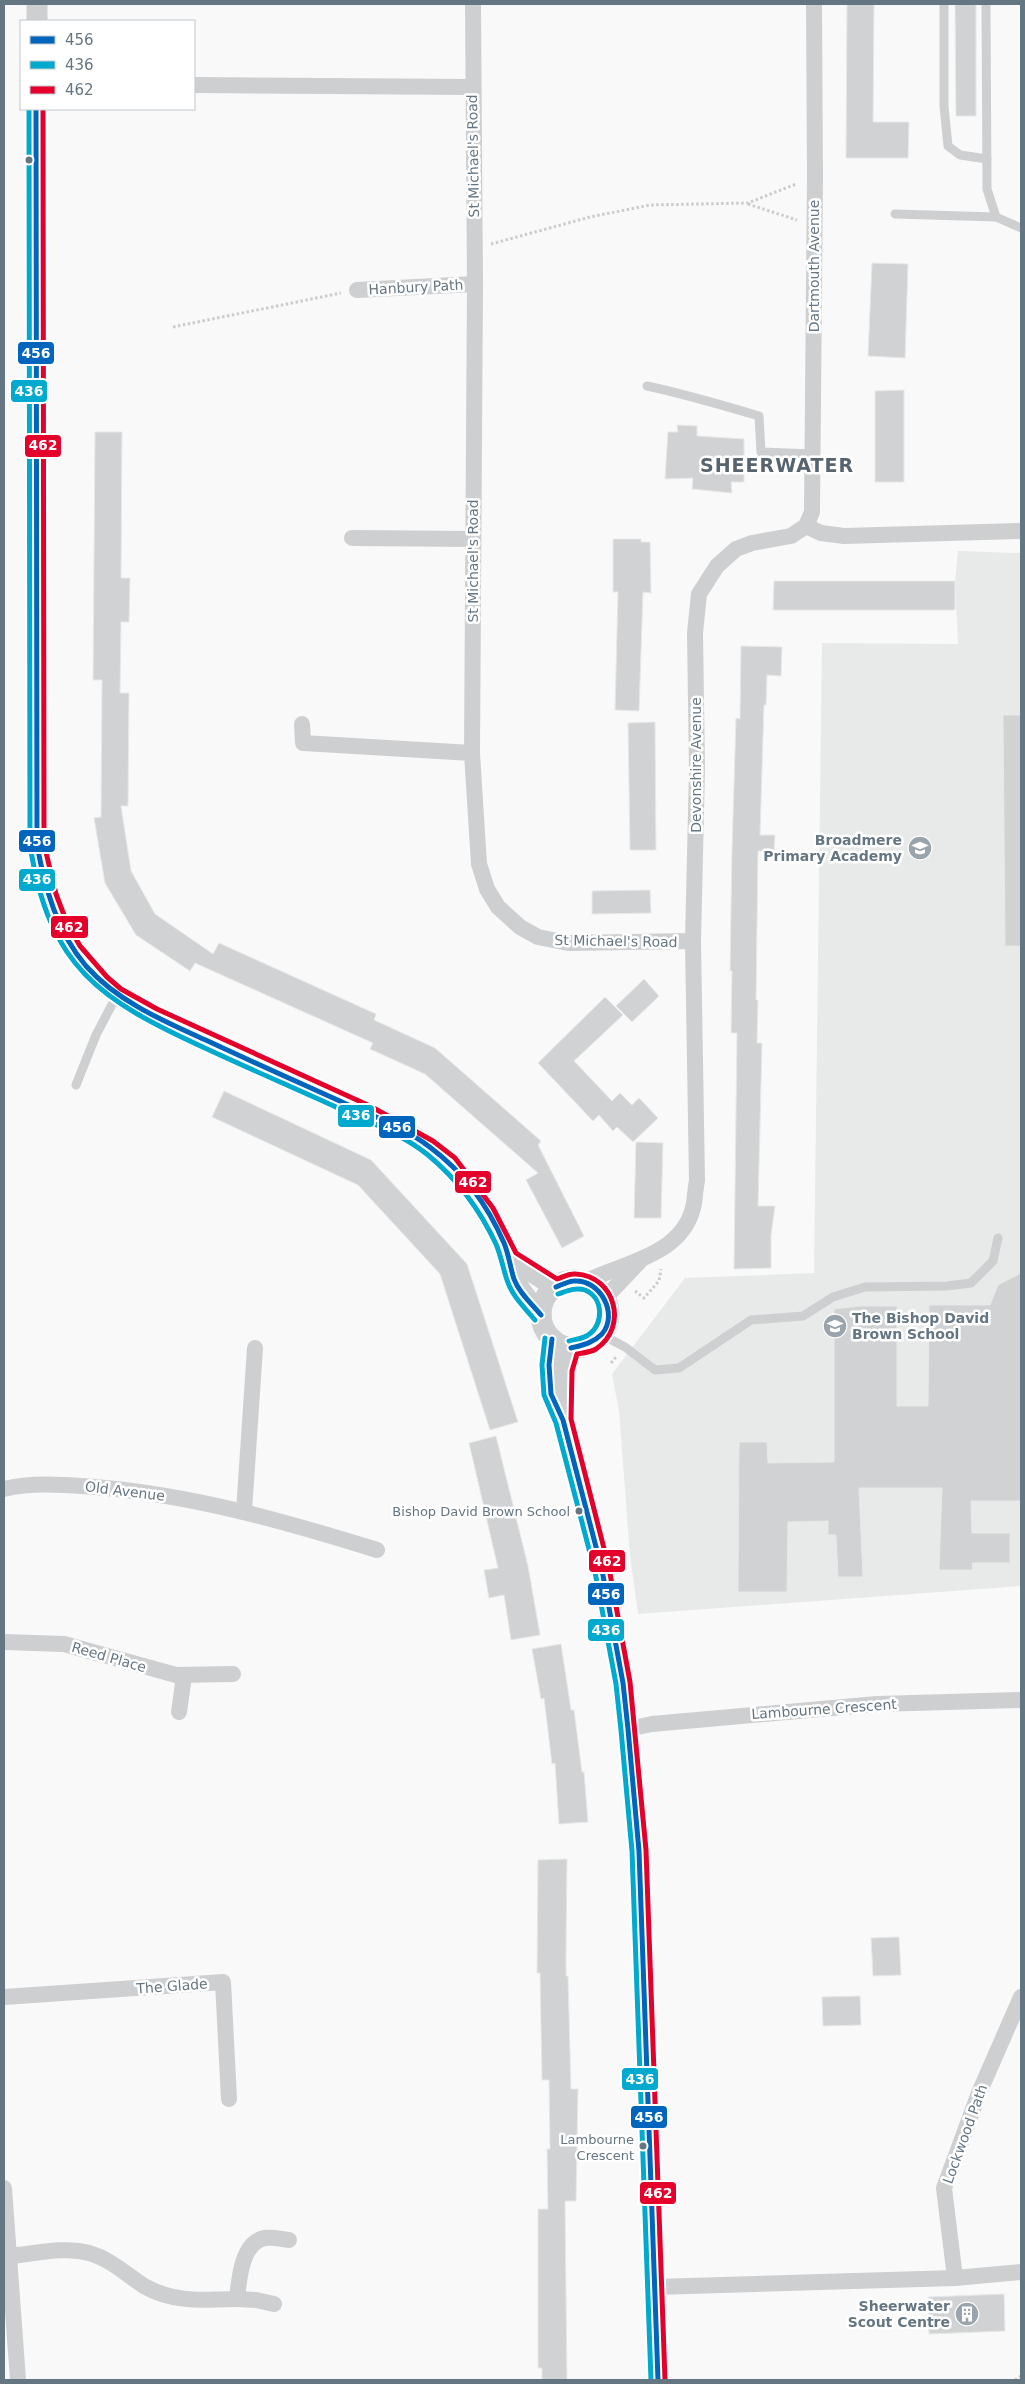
<svg xmlns="http://www.w3.org/2000/svg" width="1025" height="2384" viewBox="0 0 1025 2384" font-family="'DejaVu Sans',sans-serif">
  <rect width="100%" height="100%" fill="#f9f9f9"/>
  <!-- built -->
  <path fill="#e8e9e9" d="M958 551 1021 553V1586L638 1614 630 1555 619 1411 612 1374 685 1278 814 1273 822 643 958 644 955 581Z"/>
  <!-- building -->
  <g fill="#d0d2d3" stroke="#e8e8e8">
    <path d="M847 4H874L873 122H909L908 158H846Z"/>
    <path d="M955 4H976V116H956Z"/>
    <path d="M872 263 908 264 905 358 868 356Z"/>
    <path d="M904 390V482H875V391Z"/>
    <path d="M677 425 697 426V436L744 439V482H731L732 493 692 489 693 478 665 479 668 432H678Z"/>
    <path d="M95 432H122L121 578H130L129 622H121L120 693H129L128 806H121L131 871 155 914 213 954 219 943 376 1014 374 1020 435 1048 541 1141 538 1145 584 1236 562 1248 526 1180 538 1173 425 1074 370 1049 373 1043 195 963 190 971 136 935 105 883 94 818 101 817 102 680H93Z"/>
    <path d="M613 539H641V542H650L651 593 643 592 639 711 615 710 618 592H613Z"/>
    <path d="M774 581H955V610H773Z"/>
    <path d="M741 646 782 647 781 676 767 675 766 705H764L760 835H775L774 851H758L756 1000H758L757 1043H762L758 1206H775L771 1235V1268L734 1269 737 1033H731L732 971H730L732 850 736 718 740 719Z"/>
    <path d="M1003 715H1021V946H1005Z"/>
    <path d="M655 722 656 850H630L628 723Z"/>
    <path d="M650 890 651 913 592 914V891Z"/>
    <path d="M644 979 659 996 632 1022 616 1006Z"/>
    <path d="M605 997 623 1015 574 1061 612 1101 620 1093 632 1105 639 1098 658 1118 633 1142 617 1127 613 1131 599 1115 593 1121 538 1063Z"/>
    <path d="M224 1091 371 1160 467 1264 518 1422 490 1430 440 1274 358 1185 212 1117Z"/>
    <path d="M636 1142 663 1143 661 1218H634Z"/>
    <path d="M1021 1273V1501H971L972 1533H1010V1563H972L973 1570H939L942 1488H859L863 1577H838L836 1535H828V1521L788 1522 787 1592H738L739 1442H767L768 1463 834 1462V1309L860 1306H897V1406H928L929 1305H990L998 1285Z"/>
    <path d="M496 1436 528 1566 540 1635 511 1640 504 1595 489 1598 484 1570 498 1568 469 1443Z"/>
    <path d="M561 1644 571 1710H574L582 1772H584L588 1822 559 1824 555 1763 552 1764 544 1698 541 1699 532 1649Z"/>
    <path d="M567 1859 566 1949V1976H568L571 2089H578L576 2201H565L567 2380H542V2368H538V2209H548L547 2149H550L549 2080H542L540 1973H537L538 1860Z"/>
    <path d="M899 1937 901 1975 873 1976 871 1938Z"/>
    <path d="M860 1996 861 2025 823 2026 822 1997Z"/>
    <path d="M1004 2294 1005 2331 929 2334 928 2297Z"/>
  </g>
  <g fill="none" stroke-linecap="round" stroke-linejoin="round">
    <!-- path -->
    <g stroke="#cbcccd" stroke-width="3" stroke-dasharray="2.5 2.5" stroke-linecap="butt">
      <path d="M748 204 797 220"/>
      <path d="M491 244 590 217 650 205 748 203 796 184"/>
      <path d="M173 327 341 293"/>
      <path d="M635 1291 644 1298 659 1281 661 1269"/>
      <path d="M611 1363 616 1357"/>
      <path d="M1015 2380 1021 2376"/>
    </g>
    <!-- service -->
    <g stroke="#cecfd0" stroke-width="9">
      <path d="M944 4V106L948 146 960 155 987 159"/>
      <path d="M986 4 987 189 996 217 1021 228"/>
      <path d="M895 214 996 217"/>
      <path d="M647 386C685 394 722 405 759 416L761 452 814 454"/>
      <path d="M76 1085 96 1035 117 995"/>
      <path d="M602 1335 625 1347 655 1370 679 1368 751 1320 803 1316 833 1297 865 1287 947 1286 971 1283 993 1261 998 1238"/>
    </g>
    <!-- minor -->
    <g stroke="#cecfd0" stroke-width="16">
      <path d="M473 4 475 284 472 753 479 864 487 889 498 907 520 927 538 937 568 943 693 941"/>
      <path d="M194 85 472 87"/>
      <path d="M357 290 475 284"/>
      <path d="M806 526 821 533 844 536 1021 531"/>
      <path d="M352 538 473 539"/>
      <path d="M302 724 303 743 472 753"/>
      <path d="M585 1282C622 1263 681 1256 693 1208 695 1200 695 1190 697 1181L693 941 697 769 695 633 699 594 717 566 736 549 752 543 791 536 806 526 812 512 815 176 814 4"/>
      <path d="M605 1298 640 1261"/>
      <path d="M4 1489C33 1482 65 1485 95 1487 192 1495 284 1521 377 1550"/>
      <path d="M244 1511 255 1348"/>
      <path d="M4 1642 64 1644 176 1675 233 1674"/>
      <path d="M179 1712 184 1676"/>
      <path d="M628 1729 652 1724 877 1704 1021 1700"/>
      <path d="M4 1997 223 1982 229 2099"/>
      <path d="M4 2188 18 2380"/>
      <path d="M9 2256C34 2254 64 2246 89 2253 110 2259 126 2274 144 2286 173 2303 205 2300 237 2299"/>
      <path d="M955 2278 944 2188 979 2093 1021 1997"/>
      <path d="M655 2287 955 2278 1021 2272"/>
      <path d="M274 2304 256 2300 237 2299C239 2281 241 2242 265 2238 273 2237 281 2239 289 2240"/>
    </g>
    <!-- tertiary -->
    <g stroke="#cecfd0" stroke-width="21">
      <path d="M37 21V4"/>
      <path d="M36 109 37 845C44 882 53 917 73 948 103 996 158 1019 208 1041 249 1060 291 1079 332 1097 365 1112 400 1126 430 1147 465 1173 494 1216 509 1256 512 1263 512 1271 514 1278 519 1292 532 1304 541 1315"/>
      <path d="M510 1258 556 1287"/>
      <circle cx="575" cy="1314" r="34"/>
      <path d="M552 1339 549 1365 551 1394 563 1420 602 1570 623 1683 628 1729 639 1851 658 2380"/>
      <path d="M563 1407 565 1370 571 1348"/>
    </g>
    <!-- bus-1 casing -->
    <g stroke="#fff" stroke-width="9">
      <g id="bus-1">
        <path d="M36 109 37 845C45 888 57 932 86 966 119 1003 166 1022 210 1042 255 1063 300 1083 344 1103 374 1116 405 1128 431 1148 463 1172 488 1206 504 1243 509 1255 510 1267 514 1279 519 1293 532 1304 541 1315"/>
        <path d="M556 1287C561 1285 569 1281 574 1281 600 1279 619 1314 602 1334 593 1343 583 1345 571 1348"/>
        <path d="M552 1339 549 1365 551 1394 563 1420 602 1570 623 1683 628 1729 639 1851 658 2380"/>
      </g>
    </g>
    <!-- bus-2 casing -->
    <g stroke="#fff" stroke-width="9">
      <g id="bus-2">
        <path d="M29 109 30 845C49 968 100 1000 207 1049 250 1069 294 1088 338 1108 368 1121 402 1134 428 1155 457 1179 480 1210 496 1244 501 1256 503 1268 507 1280 512 1296 525 1308 535 1320"/>
        <path d="M558 1294C567 1291 576 1287 585 1290 604 1298 604 1325 588 1335 583 1339 575 1339 569 1341"/>
        <path d="M545 1338 542 1365 544 1395 556 1423 595 1572 616 1684 621 1730 632 1851 651 2380"/>
      </g>
    </g>
    <!-- bus-3 casing -->
    <g stroke="#fff" stroke-width="9">
      <path id="bus-3" d="M43 109 44 844 56 894 67 923 80 946 107 977 121 989 157 1009 370 1106 433 1141 455 1158 493 1208 516 1253 557 1279C563 1277 569 1273 576 1274 615 1276 629 1327 596 1349 591 1352 583 1353 577 1354L572 1371 571 1419 609 1568 630 1682 646 1850 665 2380"/>
    </g>
    <!-- bus-1 -->
    <use href="#bus-1" stroke="#0065bd" stroke-width="5"/>
    <!-- bus-2 -->
    <use href="#bus-2" stroke="#00a9ce" stroke-width="5"/>
    <!-- bus-3 -->
    <use href="#bus-3" stroke="#e4002b" stroke-width="5"/>
  </g>
  <!-- icons -->
  <defs>
    <g id="school-disc" transform="scale(1.25)"><circle r="9.5" fill="#99a4ac" stroke="#fff"/><path d="M0-5L7-2L0 1L-7-2ZM-4 1L0 2.5L4 1V4Q0 6-4 4Z" fill="#fff"/></g>
    <g id="building-disc" transform="scale(1.25)"><circle r="9.5" fill="#99a4ac" stroke="#fff"/><path d="M-4-6H4V6H1V3H-1V6H-4ZM-2.5-4.3h1.7v1.8h-1.7ZM.8-4.3h1.7v1.8H.8ZM-2.5-1h1.7V.8h-1.7ZM.8-1h1.7V.8H.8Z" fill="#fff"/></g>
  </defs>
  <g fill-rule="evenodd">
    <use href="#school-disc" x="920" y="848"/>
    <use href="#school-disc" x="835" y="1326"/>
    <use href="#building-disc" x="967" y="2314"/>
  </g>
  <!-- markers -->
  <g fill="#657683" stroke="#fff" stroke-width="2">
    <circle cx="29" cy="160" r="4.5"/>
    <circle cx="579" cy="1511" r="4.5"/>
    <circle cx="643" cy="2146" r="4.5"/>
  </g>
  <g text-anchor="middle" dominant-baseline="central" stroke-width="5" stroke-linejoin="round" paint-order="stroke">
    <!-- bus labels -->
    <g font-size="13" fill="#657683" stroke="#fff" text-anchor="end">
      <text x="570" y="1511">Bishop David Brown School</text>
      <text x="634" y="2139">Lambourne<tspan x="634" dy="16">Crescent</tspan></text>
    </g>
    <!-- street labels -->
    <g font-size="14" fill="#657683" stroke="#fff">
      <text transform="translate(473 156) rotate(-91)">St Michael's Road</text>
      <text transform="translate(814 266) rotate(-90)">Dartmouth Avenue</text>
      <text transform="translate(416 287) rotate(-3)">Hanbury Path</text>
      <text transform="translate(473 561) rotate(-90)">St Michael's Road</text>
      <text transform="translate(696 765) rotate(-90)">Devonshire Avenue</text>
      <text transform="translate(616 941) rotate(1)">St Michael's Road</text>
      <text transform="translate(125 1491) rotate(7)">Old Avenue</text>
      <text transform="translate(109 1657) rotate(16)">Reed Place</text>
      <text transform="translate(824 1709) rotate(-4)">Lambourne Crescent</text>
      <text transform="translate(172 1986) rotate(-4)">The Glade</text>
      <text transform="translate(965 2134) rotate(-70)">Lockwood Path</text>
    </g>
    <!-- poi labels -->
    <g font-size="14" font-weight="bold" fill="#657683" stroke="#fff" text-anchor="end">
      <text x="902" y="840">Broadmere<tspan x="902" dy="16">Primary Academy</tspan></text>
      <text x="852" y="1318" text-anchor="start">The Bishop David<tspan x="852" dy="16">Brown School</tspan></text>
      <text x="950" y="2306">Sheerwater<tspan x="950" dy="16">Scout Centre</tspan></text>
    </g>
    <!-- district labels -->
    <g font-size="19" font-weight="bold" letter-spacing="1" fill="#57646e" stroke="#fff">
      <text x="777" y="465">SHEERWATER</text>
    </g>
  </g>
  <g stroke="#fff" stroke-width="2">
    <rect x="17" y="341" width="38" height="24" rx="5" fill="#0065bd"/>
    <rect x="10" y="379" width="38" height="24" rx="5" fill="#00a9ce"/>
    <rect x="24" y="434" width="38" height="24" rx="5" fill="#e4002b"/>
    <rect x="18" y="829" width="38" height="24" rx="5" fill="#0065bd"/>
    <rect x="18" y="868" width="38" height="24" rx="5" fill="#00a9ce"/>
    <rect x="50" y="915" width="39" height="24" rx="5" fill="#e4002b"/>
    <rect x="337" y="1104" width="38" height="24" rx="5" fill="#00a9ce"/>
    <rect x="378" y="1115" width="38" height="24" rx="5" fill="#0065bd"/>
    <rect x="454" y="1170" width="38" height="24" rx="5" fill="#e4002b"/>
    <rect x="588" y="1549" width="38" height="24" rx="5" fill="#e4002b"/>
    <rect x="587" y="1582" width="38" height="24" rx="5" fill="#0065bd"/>
    <rect x="587" y="1618" width="38" height="24" rx="5" fill="#00a9ce"/>
    <rect x="621" y="2067" width="38" height="24" rx="5" fill="#00a9ce"/>
    <rect x="630" y="2105" width="38" height="24" rx="5" fill="#0065bd"/>
    <rect x="639" y="2181" width="38" height="24" rx="5" fill="#e4002b"/>
  </g>
  <g font-size="14" text-anchor="middle" font-weight="bold" fill="#fff">
    <text x="36" y="358">456</text>
    <text x="29" y="396">436</text>
    <text x="43" y="450">462</text>
    <text x="37" y="846">456</text>
    <text x="37" y="884">436</text>
    <text x="69" y="932">462</text>
    <text x="356" y="1120">436</text>
    <text x="397" y="1132">456</text>
    <text x="473" y="1187">462</text>
    <text x="607" y="1566">462</text>
    <text x="606" y="1599">456</text>
    <text x="606" y="1635">436</text>
    <text x="640" y="2084">436</text>
    <text x="649" y="2122">456</text>
    <text x="658" y="2198">462</text>
  </g>
  <!-- border -->
  <rect width="1025" height="2384" fill="none" stroke="#657683" stroke-width="10"/>
  <!-- legend -->
  <rect x="20" y="20" width="175" height="90" fill="#ffffff" stroke="#c1c8cd"/>
  <rect x="30" y="36" width="25" height="8" fill="#0065bd" stroke="#c1c8cd"/>
  <text x="65" y="45" font-size="15" fill="#657683">456</text>
  <rect x="30" y="61" width="25" height="8" fill="#00a9ce" stroke="#c1c8cd"/>
  <text x="65" y="70" font-size="15" fill="#657683">436</text>
  <rect x="30" y="86" width="25" height="8" fill="#e4002b" stroke="#c1c8cd"/>
  <text x="65" y="95" font-size="15" fill="#657683">462</text>
</svg>
